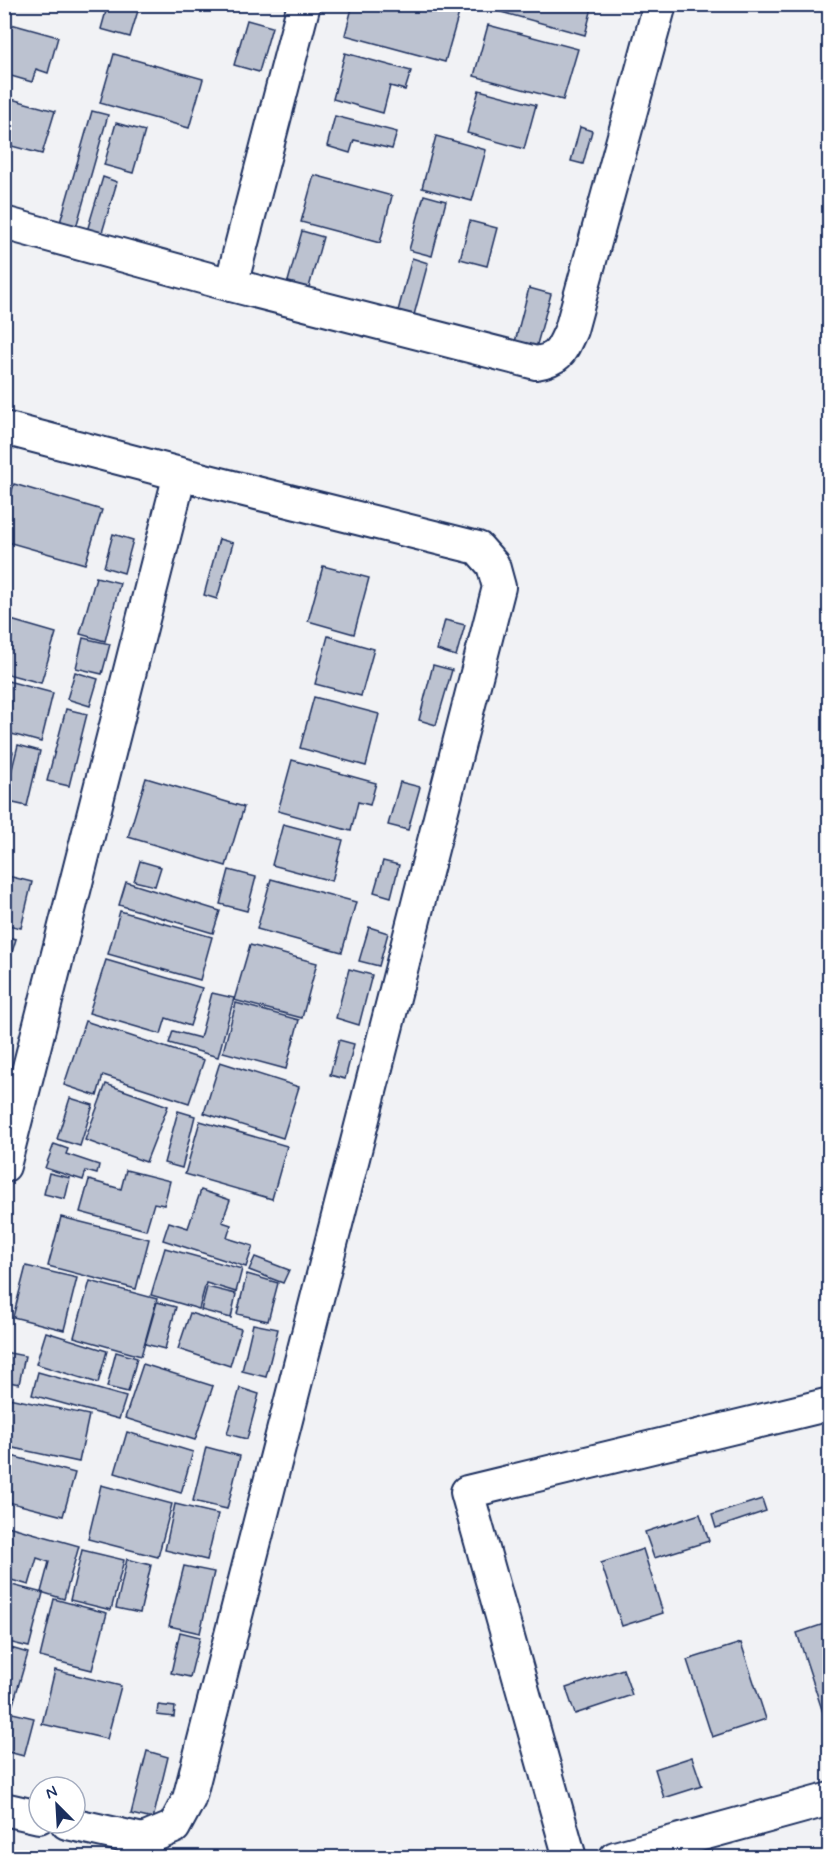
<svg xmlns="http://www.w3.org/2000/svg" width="834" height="1862" viewBox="0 0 834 1862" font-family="Mynerve,sans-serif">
  <rect width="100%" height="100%" fill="#f1f2f5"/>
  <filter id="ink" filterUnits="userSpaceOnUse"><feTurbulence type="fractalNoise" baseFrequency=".0167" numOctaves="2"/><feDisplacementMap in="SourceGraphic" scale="12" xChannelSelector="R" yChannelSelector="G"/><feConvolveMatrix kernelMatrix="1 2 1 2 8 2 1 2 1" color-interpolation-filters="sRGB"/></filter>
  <g filter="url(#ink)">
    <!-- building -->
    <g fill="#bcc2d0" stroke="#1b2f5e" stroke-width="1.5">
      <path d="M108 4H140L130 37 101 29Z"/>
      <path d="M353 4H427L459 13 445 62 345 35Z"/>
      <path d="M491 4H593L585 35 490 9Z"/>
      <path d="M247 20 272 27 259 72 234 65Z"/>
      <path d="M4 22 58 37 48 73 36 69 32 82 4 74Z"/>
      <path d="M488 25 578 49 563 100 474 76Z"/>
      <path d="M345 53 411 71 405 90 390 86 383 113 333 99Z"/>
      <path d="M114 54 203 79 189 128 100 103Z"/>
      <path d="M479 90 536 105 524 149 467 133Z"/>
      <path d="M4 97 55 111 42 154 4 144Z"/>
      <path d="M92 111 108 115 75 231 59 226Z"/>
      <path d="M335 116 397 132 392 149 354 140 350 153 327 146Z"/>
      <path d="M116 123 145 131 133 173 104 165Z"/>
      <path d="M580 127 592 131 583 164 571 161Z"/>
      <path d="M436 136 486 150 472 201 422 188Z"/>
      <path d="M314 175 392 196 380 243 301 222Z"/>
      <path d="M103 177 117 182 101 236 87 231Z"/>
      <path d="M424 195 446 201 432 256 409 250Z"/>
      <path d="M470 221 497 228 487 266 460 259Z"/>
      <path d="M302 231 323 237 308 291 287 285Z"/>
      <path d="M412 258 428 263 414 315 398 311Z"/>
      <path d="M529 288 551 294 536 348 515 342Z"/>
      <path d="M14 484 102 510 85 564 4 541V516Z"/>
      <path d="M113 534 133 540 124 573 104 567Z"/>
      <path d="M219 539 233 543 217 599 204 595Z"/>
      <path d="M323 566 369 578 354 634 308 621Z"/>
      <path d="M96 577 120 583 105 641 80 634Z"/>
      <path d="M4 618 56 633 41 683 4 673Z"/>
      <path d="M445 620 465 625 456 656 437 650Z"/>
      <path d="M328 636 374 649 361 696 315 684Z"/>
      <path d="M83 638 110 644 102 674 76 668Z"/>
      <path d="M433 665 452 670 436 725 419 720Z"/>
      <path d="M75 672 98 679 90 706 67 699Z"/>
      <path d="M4 680 53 693 41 742 4 732Z"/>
      <path d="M314 697 379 714 366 766 300 748Z"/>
      <path d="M66 709 87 714 69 786 47 781Z"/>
      <path d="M18 745 40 751 27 806 4 801Z"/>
      <path d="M4 749 13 752 4 783Z"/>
      <path d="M292 760 376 783 370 805 358 802 351 831 278 811Z"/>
      <path d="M146 778 244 807 226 866 128 837Z"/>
      <path d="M400 782 420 787 408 830 388 825Z"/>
      <path d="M4 813 11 815 4 835Z"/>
      <path d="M283 824 343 840 332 881 272 865Z"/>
      <path d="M140 861 161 867 155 886 134 881Z"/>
      <path d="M383 861 399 865 391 897 374 892Z"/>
      <path d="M229 870 256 877 247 911 220 904Z"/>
      <path d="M4 875 32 882 21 928 4 924Z"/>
      <path d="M271 879 356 902 342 952 257 929Z"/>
      <path d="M126 882 220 911 213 933 119 905Z"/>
      <path d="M120 911 212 937 200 980 108 954Z"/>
      <path d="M369 927 388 933 379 966 359 961Z"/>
      <path d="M4 936 16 939 4 979Z"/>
      <path d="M250 945 317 963 302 1018 234 1000Z"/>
      <path d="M106 960 202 988 190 1026 166 1018 161 1034 89 1013Z"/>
      <path d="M349 969 372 975 359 1025 336 1018Z"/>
      <path d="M212 993 234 998 218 1057 169 1043 173 1031 200 1038Z"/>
      <path d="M236 1003 299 1020 286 1069 223 1052Z"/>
      <path d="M85 1021 204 1060 189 1103 103 1075 97 1096 64 1085Z"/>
      <path d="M339 1040 354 1044 345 1079 330 1075Z"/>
      <path d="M220 1062 299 1087 283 1138 204 1113Z"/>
      <path d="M106 1084 168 1106 146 1162 85 1140Z"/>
      <path d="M70 1098 93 1105 80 1146 57 1139Z"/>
      <path d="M178 1111 195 1116 182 1168 164 1163Z"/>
      <path d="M200 1121 287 1146 272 1199 185 1174Z"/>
      <path d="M54 1144 68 1149 66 1154 99 1165 97 1174 86 1171 83 1180 45 1168Z"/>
      <path d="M126 1170 170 1181 164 1205 154 1203 146 1230 80 1212 89 1180 121 1189Z"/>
      <path d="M49 1173 70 1178 65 1199 44 1194Z"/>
      <path d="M201 1190 230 1200 222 1222 231 1225 227 1238 253 1246 246 1267 163 1240 169 1222 188 1228Z"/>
      <path d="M61 1217 149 1239 136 1289 48 1266Z"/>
      <path d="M165 1248 242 1269 236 1292 206 1283 199 1309 151 1295Z"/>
      <path d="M255 1257 289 1270 283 1283 249 1270Z"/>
      <path d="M26 1266 77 1278 64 1330 13 1317Z"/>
      <path d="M247 1274 278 1283 268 1321 237 1314Z"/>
      <path d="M90 1281 157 1299 141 1356 74 1337Z"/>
      <path d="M207 1287 236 1294 231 1318 201 1310Z"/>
      <path d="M157 1302 176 1307 165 1349 145 1344Z"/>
      <path d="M190 1313 241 1329 230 1366 178 1349Z"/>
      <path d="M253 1324 278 1329 266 1377 242 1371Z"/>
      <path d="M46 1332 107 1351 98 1383 36 1364Z"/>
      <path d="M4 1352 25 1356 19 1384 4 1381Z"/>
      <path d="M116 1352 137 1358 128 1392 107 1387Z"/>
      <path d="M143 1364 213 1386 195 1440 125 1418Z"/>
      <path d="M38 1372 126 1397 119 1419 32 1395Z"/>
      <path d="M240 1388 259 1394 247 1439 227 1434Z"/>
      <path d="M4 1397 89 1415 79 1462 4 1446Z"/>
      <path d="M127 1432 193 1452 181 1493 115 1473Z"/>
      <path d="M206 1447 240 1456 227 1509 193 1501Z"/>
      <path d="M4 1454 75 1473 63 1516 4 1501Z"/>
      <path d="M101 1485 172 1504 158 1557 88 1539Z"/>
      <path d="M762 1499 766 1511 716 1528 712 1515Z"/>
      <path d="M175 1504 218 1514 207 1560 165 1550Z"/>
      <path d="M700 1514 709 1541 654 1558 645 1532Z"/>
      <path d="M4 1525 79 1546 64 1599 41 1592 49 1562 37 1558 29 1585 4 1578Z"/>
      <path d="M643 1549 663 1613 622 1626 601 1563Z"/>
      <path d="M82 1550 124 1560 111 1610 70 1600Z"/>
      <path d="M127 1559 151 1565 140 1613 116 1608Z"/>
      <path d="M184 1566 214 1572 200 1633 169 1626Z"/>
      <path d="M4 1583 43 1593 29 1647 4 1641Z"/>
      <path d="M54 1599 107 1613 92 1670 40 1657Z"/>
      <path d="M830 1622V1727L828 1728 797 1633Z"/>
      <path d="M180 1632 200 1637 190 1677 171 1673Z"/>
      <path d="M741 1643 766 1719 712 1737 687 1660Z"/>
      <path d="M4 1646 28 1653 13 1704 4 1702Z"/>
      <path d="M623 1669 632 1695 575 1714 566 1688Z"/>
      <path d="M55 1670 121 1686 107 1739 42 1724Z"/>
      <path d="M158 1705 175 1707 174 1717 157 1715Z"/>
      <path d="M4 1711 34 1718 24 1756 4 1751Z"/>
      <path d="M147 1751 168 1757 153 1819 131 1814Z"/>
      <path d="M692 1757 702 1786 664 1798 655 1769Z"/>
      <path d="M16 1850 18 1858H4V1853Z"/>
    </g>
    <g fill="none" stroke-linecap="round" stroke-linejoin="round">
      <!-- street casing -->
      <g stroke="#1b2f5e" stroke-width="36">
        <g id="street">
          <path d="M4 223 231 285 536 363C560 359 561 351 571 330L660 4"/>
          <path d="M231 285 304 4"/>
          <path d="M4 428 180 474 478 548 493 565 499 587 189 1799 174 1827 143 1840 67 1823"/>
          <path d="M4 1166 180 474"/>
          <path d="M4 1809 39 1817"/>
          <path d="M570 1858 467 1492 830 1404"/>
          <path d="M615 1858 830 1799"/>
        </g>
      </g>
      <!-- street -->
      <use href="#street" stroke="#fff" stroke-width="32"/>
    </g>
  </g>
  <!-- margin -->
  <rect width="834" height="1862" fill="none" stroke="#fff" stroke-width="24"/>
  <rect x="12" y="12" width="810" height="1838" fill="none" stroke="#1b2f5e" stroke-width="2" filter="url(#ink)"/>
  <!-- north arrow -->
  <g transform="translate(57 1805) rotate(336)"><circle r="28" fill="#ffffff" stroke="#a4acbf" stroke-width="1.5"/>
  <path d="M0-4.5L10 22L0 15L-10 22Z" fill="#1b2f5e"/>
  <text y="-9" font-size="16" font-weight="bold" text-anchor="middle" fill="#1b2f5e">N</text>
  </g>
</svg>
